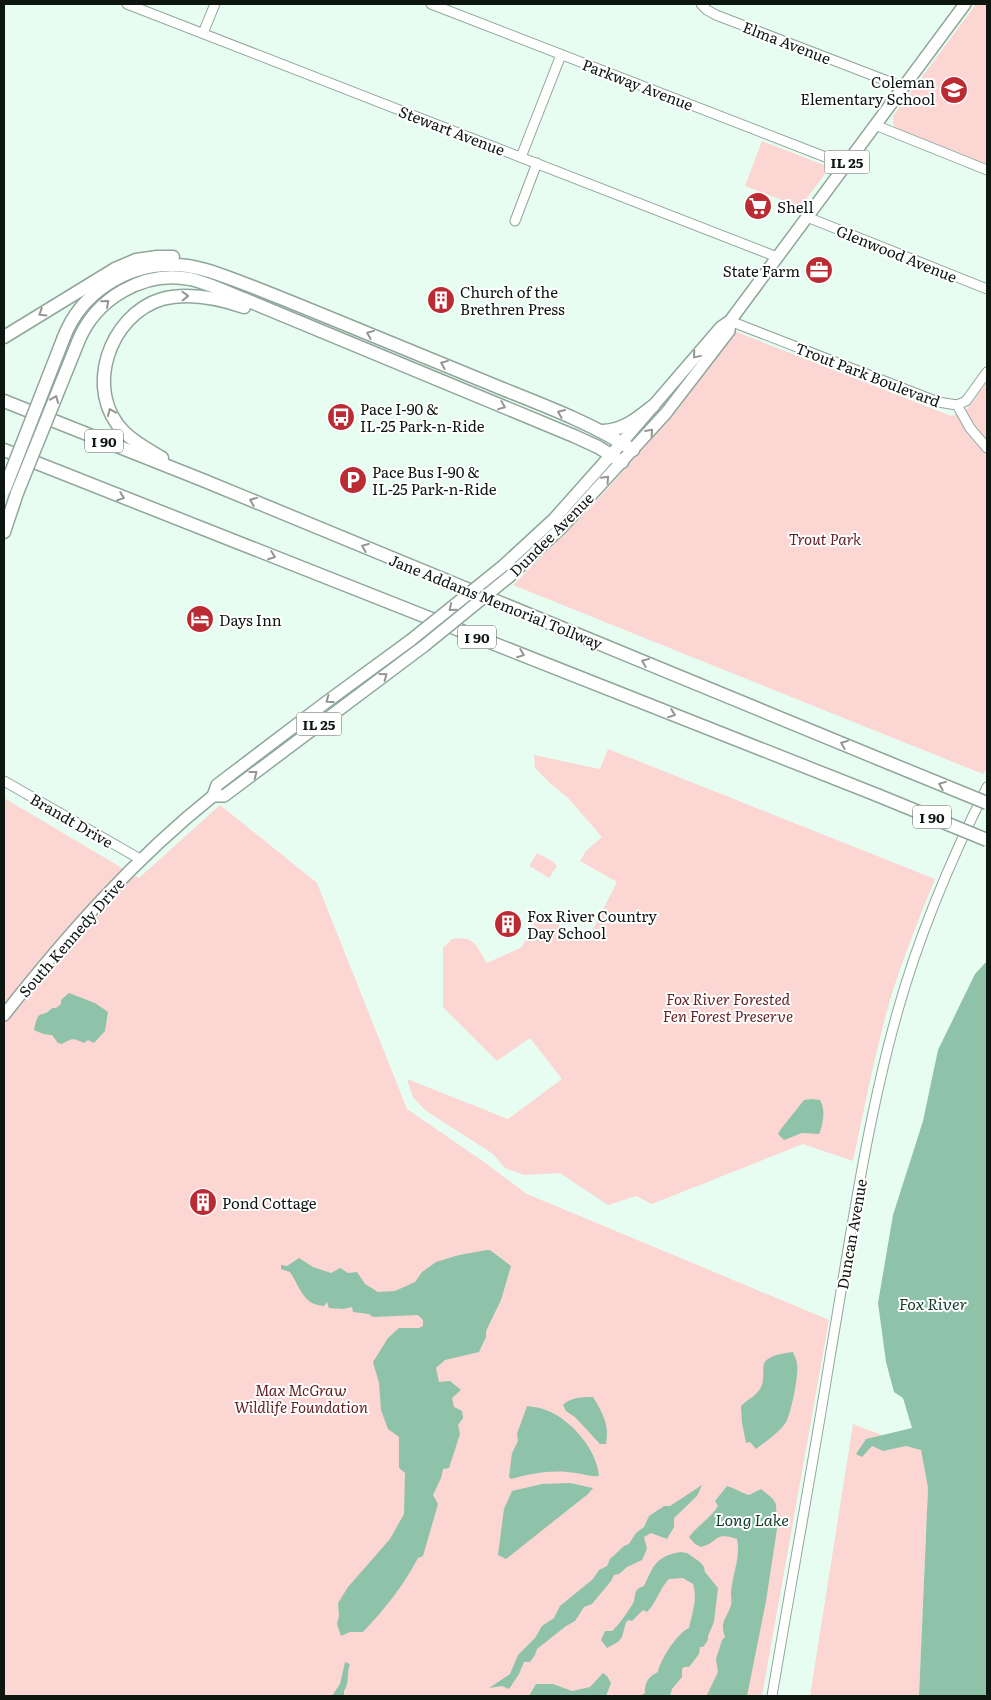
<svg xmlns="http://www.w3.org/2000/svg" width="991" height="1700" viewBox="0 0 991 1700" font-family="Literata,serif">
  <rect width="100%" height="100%" fill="#e7fdf1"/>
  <!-- green -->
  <g fill="#fbd6d3">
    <path d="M976 4H987V164L897 129 893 124V116Z"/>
    <path d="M762 141 824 165 826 168 825 174 800 207 745 186Z"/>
    <path d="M734 331 951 416 962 412 968 408 987 382V768L983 774 513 585 592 506 679 408Z"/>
    <path d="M608 749 935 879C919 917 905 954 892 993 876 1048 865 1105 853 1161L803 1144 652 1204 636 1196 608 1205 560 1173 524 1175 505 1168 493 1154 425 1110 413 1097 407 1079 508 1119 562 1079 530 1038 497 1061 443 1007V948L452 939C476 935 476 947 487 963L522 947 539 914 587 941 617 882 580 861 586 851 602 837 569 799 551 784 535 768 534 755 600 769Z"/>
    <path d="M4 798 139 878 220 805 317 883 407 1109 484 1162 527 1194 829 1320 762 1696H4Z"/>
    <path d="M537 853 552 861 557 866 549 878 529 866Z"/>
    <path d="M853 1424 921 1450 928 1487 919 1696H810Z"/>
  </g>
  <!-- water -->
  <g fill="#8fc3a9">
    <path d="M987 961V1696H919L928 1488 921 1450 906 1446 883 1451 872 1446 862 1457 856 1454 866 1439 912 1428 903 1398 894 1392 886 1362 878 1303 893 1215 923 1121 938 1050 975 974Z"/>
    <path d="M69 993 95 1003 108 1012 105 1031 94 1043 88 1040 84 1043C72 1038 73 1038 62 1044L58 1043 52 1035C46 1035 40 1033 34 1030 39 1006 41 1020 52 1008H56L61 1004V1000Z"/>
    <path d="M811 1099 820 1100C826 1110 823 1124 819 1134L802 1133 784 1140 778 1134 781 1129 804 1100Z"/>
    <path d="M487 1250H490L511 1266 501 1300 486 1331V1337L479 1352 445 1360 436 1368 439 1382 450 1381 461 1390 452 1398 454 1407 462 1411 463 1418 458 1425 460 1434 449 1468 443 1469 441 1478 433 1495 438 1504 423 1556 418 1558C403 1586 385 1609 363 1632H350L341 1636 337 1624 339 1616 338 1603 348 1587 390 1539 404 1514 405 1473 399 1468V1437L388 1429 381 1410 379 1383 373 1362 388 1338 399 1328H419L423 1326V1320L418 1315 373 1317 369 1314 353 1312 352 1307 343 1309 329 1308 327 1302 324 1306C303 1305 300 1287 290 1272L281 1269V1265L287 1266 299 1258 313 1267 331 1273 340 1268 348 1273 357 1272 365 1284 378 1292 395 1291 415 1282 422 1272 436 1262 459 1255Z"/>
    <path d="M793 1352C794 1356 797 1360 797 1364 799 1374 791 1414 786 1422 779 1433 766 1441 756 1449L750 1442 746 1443 742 1423 741 1406C748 1399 757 1396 761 1387 765 1379 762 1369 764 1364 767 1355 785 1353 793 1352Z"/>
    <path d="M593 1397C602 1412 610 1425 606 1444H600L575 1417 566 1411 563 1405C571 1397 582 1397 593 1397Z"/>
    <path d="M527 1406C532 1407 538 1407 543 1409 569 1417 597 1449 599 1476 590 1477 584 1474 576 1473 554 1469 532 1473 511 1479L509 1477 512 1453 518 1441 517 1434Z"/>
    <path d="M570 1483 593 1488 588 1494 506 1559 498 1555 504 1509 512 1491 542 1484Z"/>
    <path d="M702 1485 697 1496 674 1518V1527L667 1539 651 1533 644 1537 647 1549 642 1560 627 1567 619 1574 614 1575 611 1581 592 1604 584 1607 575 1621 566 1626 537 1649 535 1655 530 1662H524L519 1674 509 1689 502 1686 489 1688 510 1674 518 1655 535 1638 542 1626 554 1618 560 1606 593 1579 599 1570 607 1566 610 1559 624 1546 629 1544 636 1533 644 1527 649 1516 664 1506H670Z"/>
    <path d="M727 1486C735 1488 741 1493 749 1495L761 1489 772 1498 776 1504 777 1529 766 1601 747 1696H705L707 1695 718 1672 716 1659 722 1640 725 1637C719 1621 727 1619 731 1605 732 1601 731 1597 731 1593 732 1575 741 1558 737 1539 713 1531 719 1543 701 1547L695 1544 689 1537C698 1525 711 1518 718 1506L715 1501Z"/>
    <path d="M681 1552 687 1553 700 1562 704 1567 705 1572 718 1588 714 1622 708 1636V1640L703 1647H700L699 1654 689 1667H684L682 1669V1677L672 1689 670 1696H640L645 1693C644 1683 649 1676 658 1672 660 1660 678 1632 689 1628 692 1614 698 1598 693 1584L683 1578 669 1579C659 1589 657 1602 647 1612L643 1610 632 1621 629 1620 626 1622 622 1637 618 1642 607 1648 601 1640 605 1631H612C616 1629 633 1605 634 1601 636 1593 634 1589 644 1586 654 1565 656 1556 681 1552Z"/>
    <path d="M345 1662 350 1664C346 1674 350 1683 344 1691V1696H332L340 1684Z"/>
    <path d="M603 1673 607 1676 611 1683 606 1696H529L536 1684H553L572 1691 590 1687Z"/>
  </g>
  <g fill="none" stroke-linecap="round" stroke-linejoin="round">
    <!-- minor casing -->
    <g stroke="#91a69b" stroke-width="11">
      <g id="minor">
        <path d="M127 4 777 257"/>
        <path d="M431 4 846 165"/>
        <path d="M701 4 707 10 716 15 903 87"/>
        <path d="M203 33 215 4"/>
        <path d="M875 125 987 170"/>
        <path d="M521 157 561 55"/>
        <path d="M807 217 987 289"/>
        <path d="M515 221 537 163"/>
        <path d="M730 321 938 402 957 405 970 428 987 448"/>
        <path d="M957 405 966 401 987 372"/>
        <path d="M4 781 140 859"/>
        <path d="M772 1696C791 1583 812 1470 830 1357 850 1241 866 1123 898 1010 920 932 951 859 987 787"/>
      </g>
    </g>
    <!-- major casing -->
    <g stroke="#91a69b" stroke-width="14">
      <g id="major">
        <path d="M503 566 554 519 611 455 721 327 730 321 965 4"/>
        <path d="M510 576 561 528 666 413 729 331 730 321"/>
        <path d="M213 796H224L424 646"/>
        <path d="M4 1015C66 936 134 859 213 796L217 785 325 703 411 640"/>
      </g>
    </g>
    <!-- highway casing -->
    <g stroke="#91a69b" stroke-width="15">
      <g id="highway">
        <path d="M4 337 115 269 136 260 157 257H173"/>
        <path d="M64 337C81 293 127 263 174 265 197 265 219 274 240 282 272 294 303 307 335 320 391 343 447 366 503 389 548 407 593 424 633 450"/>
        <path d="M78 342C95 299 143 270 190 279 208 283 226 292 244 299L574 436 598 447 622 462"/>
        <path d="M4 401 205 481 889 763"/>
        <path d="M603 431C624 430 638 418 653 406"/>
        <path d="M4 450 877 795"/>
        <path d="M162 458C149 450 135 443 124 432 83 391 109 315 162 299 189 292 218 298 244 307"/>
        <path d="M4 532 17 493"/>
      </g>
    </g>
    <!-- minor -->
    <use href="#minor" stroke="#fff" stroke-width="9"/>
    <!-- major -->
    <use href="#major" stroke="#fff" stroke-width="11"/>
    <!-- highway -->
    <use href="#highway" stroke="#fff" stroke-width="12"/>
    <!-- major-bridge casing -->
    <g stroke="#91a69b" stroke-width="14" stroke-linecap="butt">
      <g id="major-bridge">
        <path d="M411 640 503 566"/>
        <path d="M424 646 510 576"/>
      </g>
    </g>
    <!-- highway-bridge casing -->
    <g stroke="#91a69b" stroke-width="15" stroke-linecap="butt">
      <g id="highway-bridge">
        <path d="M5 488 64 337"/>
        <path d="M17 493 78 342"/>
        <path d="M889 763 987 803"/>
        <path d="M877 795 987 840"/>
      </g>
    </g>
    <!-- major-bridge -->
    <use href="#major-bridge" stroke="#fff" stroke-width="11"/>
    <!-- highway-bridge -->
    <use href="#highway-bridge" stroke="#fff" stroke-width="12"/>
  </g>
  <!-- one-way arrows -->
  <defs><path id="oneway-chevron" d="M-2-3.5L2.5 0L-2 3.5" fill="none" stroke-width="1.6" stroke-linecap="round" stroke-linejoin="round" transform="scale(1.25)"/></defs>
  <g stroke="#939694">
    <use href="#oneway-chevron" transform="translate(185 296) rotate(-2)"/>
    <use href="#oneway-chevron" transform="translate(106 303) rotate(-41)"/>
    <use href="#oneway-chevron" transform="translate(42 313) rotate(148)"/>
    <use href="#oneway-chevron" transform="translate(370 334) rotate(-158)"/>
    <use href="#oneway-chevron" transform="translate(696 355) rotate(130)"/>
    <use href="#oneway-chevron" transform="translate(444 364) rotate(-158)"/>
    <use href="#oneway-chevron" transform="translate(55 399) rotate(-68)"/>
    <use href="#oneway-chevron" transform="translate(502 406) rotate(22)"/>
    <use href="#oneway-chevron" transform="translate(111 412) rotate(-113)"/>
    <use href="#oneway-chevron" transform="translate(561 413) rotate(-157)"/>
    <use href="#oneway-chevron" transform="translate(650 432) rotate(-48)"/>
    <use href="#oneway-chevron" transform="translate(606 479) rotate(-47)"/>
    <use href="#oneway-chevron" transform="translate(121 497) rotate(21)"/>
    <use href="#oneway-chevron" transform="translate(253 501) rotate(-158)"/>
    <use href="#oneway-chevron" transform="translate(365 547) rotate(-158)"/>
    <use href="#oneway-chevron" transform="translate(272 556) rotate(21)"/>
    <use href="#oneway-chevron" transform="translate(452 608) rotate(141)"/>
    <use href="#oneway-chevron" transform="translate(521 654) rotate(21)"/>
    <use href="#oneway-chevron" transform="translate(645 662) rotate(-158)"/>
    <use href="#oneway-chevron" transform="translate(384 676) rotate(-36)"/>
    <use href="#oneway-chevron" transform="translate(329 700) rotate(144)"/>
    <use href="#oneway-chevron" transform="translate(672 714) rotate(21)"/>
    <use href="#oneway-chevron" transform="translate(844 744) rotate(-158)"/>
    <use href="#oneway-chevron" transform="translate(254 774) rotate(-37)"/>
    <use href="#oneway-chevron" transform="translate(942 785) rotate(-158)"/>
  </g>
  <!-- icons -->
  <defs>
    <g id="school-disc" transform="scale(1.4375)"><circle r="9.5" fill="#bb2b33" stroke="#fff"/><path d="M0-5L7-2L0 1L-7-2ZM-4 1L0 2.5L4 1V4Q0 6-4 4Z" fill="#fff"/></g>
    <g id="supermarket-disc" transform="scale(1.4375)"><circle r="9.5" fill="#bb2b33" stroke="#fff"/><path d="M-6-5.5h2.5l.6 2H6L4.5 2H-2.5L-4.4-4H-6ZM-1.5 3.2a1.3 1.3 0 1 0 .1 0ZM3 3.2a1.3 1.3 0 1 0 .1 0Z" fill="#fff"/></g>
    <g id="office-disc" transform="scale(1.4375)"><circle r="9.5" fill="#bb2b33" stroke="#fff"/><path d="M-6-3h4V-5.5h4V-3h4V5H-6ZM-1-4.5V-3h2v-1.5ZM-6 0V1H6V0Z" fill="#fff"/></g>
    <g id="building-disc" transform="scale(1.4375)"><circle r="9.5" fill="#bb2b33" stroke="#fff"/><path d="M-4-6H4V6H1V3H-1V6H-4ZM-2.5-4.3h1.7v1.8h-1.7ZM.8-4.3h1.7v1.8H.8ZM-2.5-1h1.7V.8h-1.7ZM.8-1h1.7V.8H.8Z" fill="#fff"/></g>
    <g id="bus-disc" transform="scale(1.4375)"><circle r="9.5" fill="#bb2b33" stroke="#fff"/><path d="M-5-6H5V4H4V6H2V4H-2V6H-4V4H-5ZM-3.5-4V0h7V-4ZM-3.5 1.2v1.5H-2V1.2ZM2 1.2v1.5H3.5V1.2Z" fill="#fff"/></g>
    <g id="parking-disc" transform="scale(1.4375)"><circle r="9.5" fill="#bb2b33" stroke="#fff"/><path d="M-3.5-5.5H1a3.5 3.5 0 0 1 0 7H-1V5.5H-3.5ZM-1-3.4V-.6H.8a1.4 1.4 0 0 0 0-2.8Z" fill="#fff"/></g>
    <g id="hotel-disc" transform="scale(1.4375)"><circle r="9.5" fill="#bb2b33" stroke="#fff"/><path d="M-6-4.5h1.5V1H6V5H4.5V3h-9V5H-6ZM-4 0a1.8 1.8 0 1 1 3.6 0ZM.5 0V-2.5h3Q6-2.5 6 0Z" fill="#fff"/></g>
  </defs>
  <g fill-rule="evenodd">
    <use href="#school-disc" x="954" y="90"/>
    <use href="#supermarket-disc" x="758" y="206"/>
    <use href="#office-disc" x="819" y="270"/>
    <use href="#building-disc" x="441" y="300"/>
    <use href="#bus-disc" x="341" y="417"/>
    <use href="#parking-disc" x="353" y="480"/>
    <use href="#hotel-disc" x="200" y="619"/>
    <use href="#building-disc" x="508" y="924"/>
    <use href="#building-disc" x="203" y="1202"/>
  </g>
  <g text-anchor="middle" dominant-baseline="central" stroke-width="4" stroke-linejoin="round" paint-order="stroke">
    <!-- shield labels -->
    <g fill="#fff" stroke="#565c59" stroke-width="1">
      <rect x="824.5" y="150.5" width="45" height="23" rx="4"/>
      <rect x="85" y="429.5" width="38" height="23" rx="4"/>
      <rect x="458" y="625.5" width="38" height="23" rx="4"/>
      <rect x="296.5" y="712.5" width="45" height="23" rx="4"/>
      <rect x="913" y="805.5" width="38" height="23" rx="4"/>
    </g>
    <g font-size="14" font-weight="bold" fill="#0e1612">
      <text x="847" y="162">IL 25</text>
      <text x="104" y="441">I 90</text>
      <text x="477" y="637">I 90</text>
      <text x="319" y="724">IL 25</text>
      <text x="932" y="817">I 90</text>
    </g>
    <!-- street labels -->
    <g font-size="15" fill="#0e1612" stroke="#fff">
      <text transform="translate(787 42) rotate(21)">Elma Avenue</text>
      <text transform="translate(638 84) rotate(21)">Parkway Avenue</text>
      <text transform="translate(452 130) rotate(21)">Stewart Avenue</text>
      <text transform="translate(897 253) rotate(22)">Glenwood Avenue</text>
      <text transform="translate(868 374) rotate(21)">Trout Park Boulevard</text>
      <text transform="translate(551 534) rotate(-45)">Dundee Avenue</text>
      <text transform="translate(496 601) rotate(22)">Jane Addams Memorial Tollway</text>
      <text transform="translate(72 820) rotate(30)">Brandt Drive</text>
      <text transform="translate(71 937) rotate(-49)">South Kennedy Drive</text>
      <text transform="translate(851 1234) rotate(-80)">Duncan Avenue</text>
    </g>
    <!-- poi labels -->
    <g font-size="15" fill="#0e1612" stroke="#fff" text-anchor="start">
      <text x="935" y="81" text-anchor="end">Coleman<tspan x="935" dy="17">Elementary School</tspan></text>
      <text x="777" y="206">Shell</text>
      <text x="800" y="270" text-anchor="end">State Farm</text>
      <text x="460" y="291">Church of the<tspan x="460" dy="17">Brethren Press</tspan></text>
      <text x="360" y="408">Pace I-90 &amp;<tspan x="360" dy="17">IL-25 Park-n-Ride</tspan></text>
      <text x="372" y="471">Pace Bus I-90 &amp;<tspan x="372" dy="17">IL-25 Park-n-Ride</tspan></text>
      <text x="219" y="619">Days Inn</text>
      <text x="527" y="915">Fox River Country<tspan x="527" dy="17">Day School</tspan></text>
      <text x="222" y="1202">Pond Cottage</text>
    </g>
    <!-- park labels -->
    <g font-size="15" font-style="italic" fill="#621f1f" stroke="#fff">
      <text x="825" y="538">Trout Park</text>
      <text x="728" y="998">Fox River Forested<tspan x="728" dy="17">Fen Forest Preserve</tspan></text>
      <text x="301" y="1389">Max McGraw<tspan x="301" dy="17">Wildlife Foundation</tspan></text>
    </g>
    <!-- water labels -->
    <g font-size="16" font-style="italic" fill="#113d2a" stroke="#fff">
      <text x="933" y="1303">Fox River</text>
      <text x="752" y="1519">Long Lake</text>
    </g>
  </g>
  <!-- border -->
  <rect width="991" height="1700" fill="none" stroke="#0e1612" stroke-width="10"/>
</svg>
